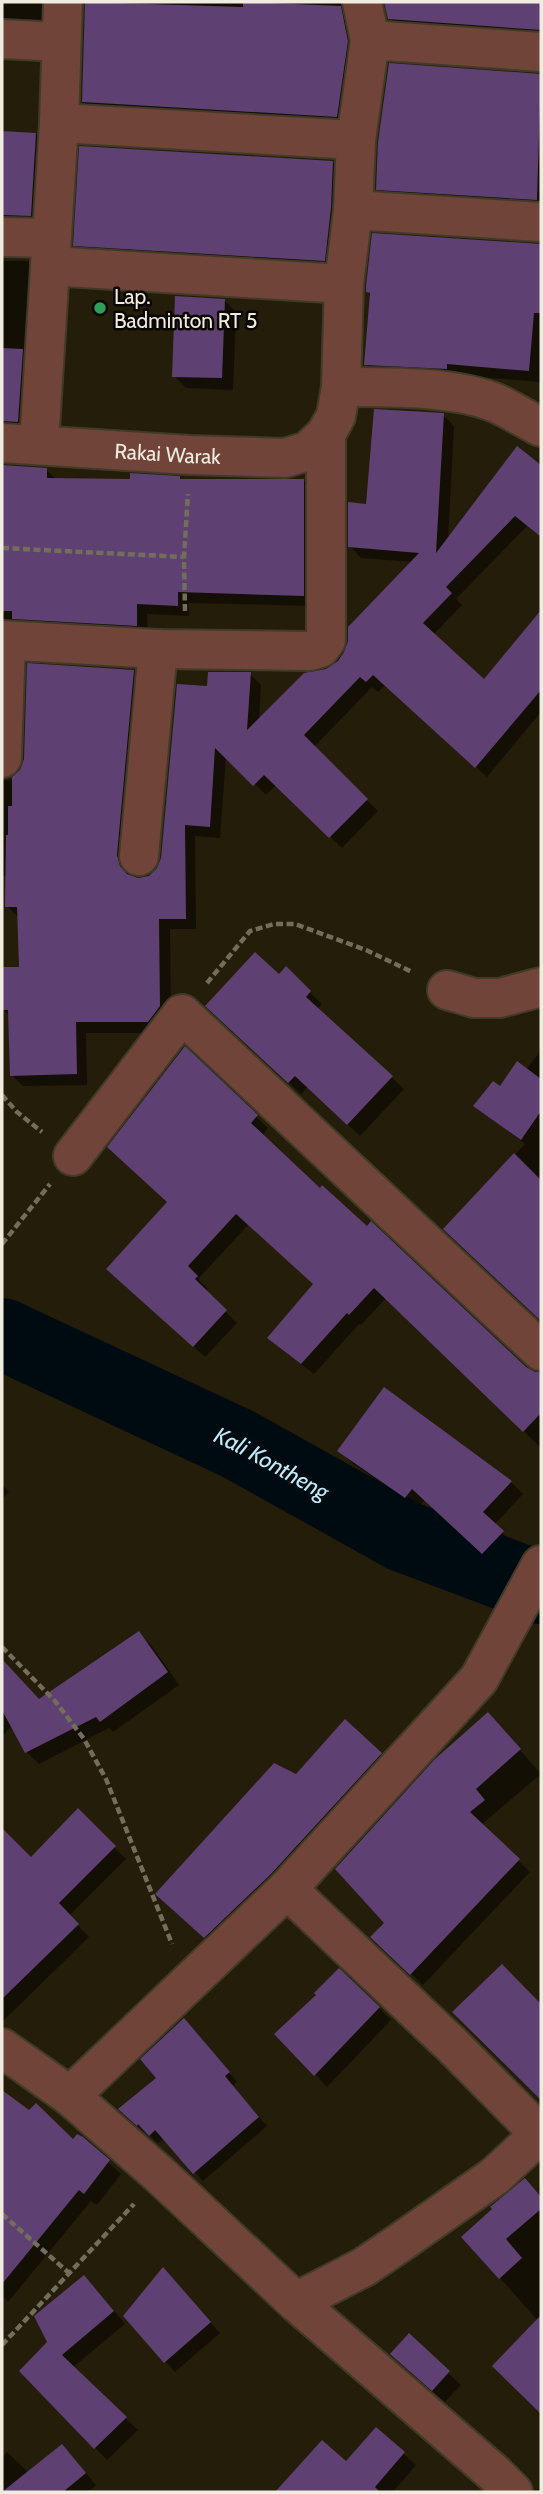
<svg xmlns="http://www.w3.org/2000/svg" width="543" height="2494" viewBox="0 0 543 2494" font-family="Cabin,sans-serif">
  <rect width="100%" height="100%" fill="#241d09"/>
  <!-- shadow -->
  <g fill="#0007">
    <path d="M2 2H55L51 29 2 32Z"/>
    <path d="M87 2H355L358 53 348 127 95 113 83 102Z"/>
    <path d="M386 2H541V40L401 30 390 18Z"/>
    <path d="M390 65 541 75V210L389 200 378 189Z"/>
    <path d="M2 133 36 134 47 145 42 226 2 230Z"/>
    <path d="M332 162 345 174 336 272 87 257 75 245Z"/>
    <path d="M541 245 540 382 458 375 377 376 366 364 372 296 367 292Z"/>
    <path d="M2 261H28L39 272 29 433 2 436Z"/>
    <path d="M224 300 236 312 233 390 186 388 174 376Z"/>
    <path d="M443 415 454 426 448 540 517 449 541 467V537L527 526 456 599 462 605 433 635 485 681 541 613V712L487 777 385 685 378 692 372 687 313 748 378 811 342 848 276 785 266 795 226 756 220 838 195 836 196 929H170L171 1018 160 1033H86L87 1085 23 1086 11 1075 10 1016 3 1009 21 969 19 918 7 906V876H2V781L14 779 133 671 145 682 128 866 130 877 138 880 150 877 159 869 208 688 250 674 261 685 259 721 339 662 413 562 361 558 350 546 368 506Z"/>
    <path d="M2 467 46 470 57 480 132 481 179 478 182 481 303 480 315 492V606L189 603V616L147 614 148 636 2 633Z"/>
    <path d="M286 969 322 1004 317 1009 404 1089 360 1136 308 1087 301 1094 219 1017 279 977Z"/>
    <path d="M185 1049 268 1128 262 1136 320 1190 525 1368 535 1374H541V1448L386 1298 361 1325 359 1324 314 1374 281 1349 270 1338 315 1284 249 1224 198 1279 208 1289 205 1292 237 1323 205 1357 120 1281 169 1203Z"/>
    <path d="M541 1050V1188L485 1267 445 1229 525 1144 476 1106 526 1070Z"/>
    <path d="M384 1389 511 1482 523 1494 494 1525 514 1544 495 1564 425 1499 418 1509 352 1463 340 1451Z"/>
    <path d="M2 1484 9 1492 2 1499Z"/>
    <path d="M139 1633 151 1645 179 1685 113 1732 109 1728 39 1764 27 1752 12 1725 2 1737V1662L39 1701Z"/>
    <path d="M499 1726 541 1774 481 1825 530 1872 423 1985 373 1937 386 1924Z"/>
    <path d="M381 1754 397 1770 221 1953 173 1910Z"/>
    <path d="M78 1811 126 1859 69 1916 89 1937 2 2022V1830L31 1859Z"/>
    <path d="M379 2008 391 2020 327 2087 277 2034Z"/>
    <path d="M192 2028 237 2082 232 2086 267 2126 203 2181 165 2138 158 2143 129 2117 159 2079Z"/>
    <path d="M2 2092 73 2142 82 2138 121 2174 97 2205 91 2201 8 2302 2 2295Z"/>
    <path d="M536 2192 541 2197V2412L494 2366 538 2321 464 2237Z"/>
    <path d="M173 2280 220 2333 175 2372 125 2316Z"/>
    <path d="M96 2289 125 2324 72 2368 138 2430 107 2460 21 2371Z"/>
    <path d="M409 2336 461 2385 445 2402 404 2366Z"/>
    <path d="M376 2429 416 2465 393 2492H277L322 2442 346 2464Z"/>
    <path d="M62 2446 96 2485 88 2492H2V2458L7 2452 29 2473Z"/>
  </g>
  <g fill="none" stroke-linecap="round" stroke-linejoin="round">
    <!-- river -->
    <path stroke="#000b11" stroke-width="72" id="s1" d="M2 1334 238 1444 403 1536 541 1588"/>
  </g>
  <!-- building -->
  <g fill="#5e4172">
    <path d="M85 2 243 7V2H250L341 6 348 41 337 117 82 102Z"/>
    <path d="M384 2H541V30L388 19Z"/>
    <path d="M389 63 541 74 537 200 376 190 378 142Z"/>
    <path d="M2 131 36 133 31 216 2 215Z"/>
    <path d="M79 146 333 161 331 208 325 261 73 246Z"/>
    <path d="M372 233 541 244V313H534L529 371 447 364V369L364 365 370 293 366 292V286Z"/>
    <path d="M175 296 225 299 222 378 172 377Z"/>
    <path d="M2 348 23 349 18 422 2 421Z"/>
    <path d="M374 409 444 413 436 553 517 446 541 465V537L515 516 446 587 452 593 423 623 484 679 541 610V690L475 768 373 675 366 682 360 677 304 735 368 799 329 838 264 775 253 786 215 748 210 827 185 825 186 919H159L160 1006 148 1022H76L77 1074 10 1076 8 1010H2V967H19L17 907H5L6 835H8V806H12V777L20 770 24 759 27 663 134 670 117 855 120 866 127 874 138 878 149 876 157 868 161 858 177 684 207 686 208 672H251L247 730 304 673 326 669 338 661 344 652 348 641V627L419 553 348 547V502L366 504Z"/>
    <path d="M2 465 47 468V478L130 479V473L180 476V479H304V596L178 592V606L137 604V626L12 619V611H2Z"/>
    <path d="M255 952 279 974 286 966 311 991 306 997 393 1076 347 1125 295 1076 288 1083 205 1006Z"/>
    <path d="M185 1046 258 1115 251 1123 320 1188 322 1185 367 1226 371 1221 526 1367 535 1372H541V1413L523 1432 374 1288 349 1315 347 1313 301 1364 267 1338 313 1284 236 1214 188 1266 198 1276 195 1279 227 1310 193 1347 106 1269 167 1202 107 1147Z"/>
    <path d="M517 1061 541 1079V1111L521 1140 473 1106 493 1081 500 1086Z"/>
    <path d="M514 1153 541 1180V1321L443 1229Z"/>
    <path d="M384 1387 512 1481 483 1512 504 1531 482 1554 412 1489 405 1498 337 1451Z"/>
    <path d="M139 1631 168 1672 100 1722 96 1717 25 1753 2 1710V1659L39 1699Z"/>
    <path d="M488 1712 521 1749 476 1789 485 1800 470 1812 520 1859 410 1975 370 1937 384 1923 335 1869 435 1759Z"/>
    <path d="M345 1719 382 1753 271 1874 204 1938 155 1894 274 1763 296 1774Z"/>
    <path d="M78 1808 116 1846 59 1903 79 1924 2 1999V1828L31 1857Z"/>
    <path d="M502 1964 541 2004V2100L452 2012Z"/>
    <path d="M339 1968 380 2007 314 2076 274 2034 316 1995 314 1993Z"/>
    <path d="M184 2018 230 2072 225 2076 259 2117 193 2174 155 2130 149 2136 138 2124 137 2126 118 2109 156 2078 140 2059Z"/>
    <path d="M2 2090 29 2110 36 2103 73 2139 77 2134 83 2137 110 2160 84 2194 79 2190 2 2284Z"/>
    <path d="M525 2178 541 2197V2209L506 2239 522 2258 499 2279 461 2237 492 2209 490 2207Z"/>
    <path d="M163 2267 211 2322 164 2363 123 2316Z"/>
    <path d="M84 2275 114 2311 62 2355 127 2417 94 2449 19 2371 47 2342 34 2316Z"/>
    <path d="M541 2315V2414L492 2366Z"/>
    <path d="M409 2333 450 2371 432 2391 390 2354Z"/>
    <path d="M376 2427 405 2452 375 2487 380 2492H275L322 2440 346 2461Z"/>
    <path d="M62 2444 86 2473 63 2492H2Z"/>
  </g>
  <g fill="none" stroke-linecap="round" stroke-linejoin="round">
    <!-- minor casing -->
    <g stroke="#413a27" stroke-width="42">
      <g id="minor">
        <path d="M2 39 61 42"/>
        <path d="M370 40 541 52"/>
        <path d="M59 123 356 140"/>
        <path d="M353 210 541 222"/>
        <path d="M2 237 50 238"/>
        <path d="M50 266 344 284"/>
        <path d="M341 387C386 387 457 386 498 404 513 411 527 420 541 427"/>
        <path id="s2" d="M2 443 190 455 285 458 308 451 326 434"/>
        <path d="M39 444 59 123 63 2"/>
        <path d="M2 640 158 649 310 651 320 648 326 640V434L336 416 341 387 344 284 353 210 356 140 370 40 362 2"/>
        <path d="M2 758 6 641"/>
        <path d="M139 856 158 649"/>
        <path d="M447 990 474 998H500L541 987"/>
        <path d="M73 1156 182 1014 541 1351"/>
        <path d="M287 1889 453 2046 540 2134"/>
        <path d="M2 2048 70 2096 287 1889 479 1679 541 1565"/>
        <path d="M70 2096 160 2175 296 2302 495 2474 513 2492"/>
        <path d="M296 2302 364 2267 401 2242 495 2176 541 2133"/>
      </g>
    </g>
    <!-- path -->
    <g stroke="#736d5c" stroke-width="4.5" stroke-dasharray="7 3.5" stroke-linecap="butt">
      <path d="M2 548 184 557"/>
      <path d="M185 611 184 557 188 494"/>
      <path d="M207 983 250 931 274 924H295L366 950 412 972"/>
      <path d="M2 1095 17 1112 42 1132"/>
      <path d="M2 1244 50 1184"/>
      <path d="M2 1647 55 1701 84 1739 106 1779 172 1944"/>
      <path d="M2 2214 69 2273"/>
      <path d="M2 2345 134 2204"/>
    </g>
    <!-- minor -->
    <use href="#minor" stroke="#71443a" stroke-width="38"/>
  </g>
  <!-- markers -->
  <circle fill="#2e9e5b" stroke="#0a0702" stroke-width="2.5" cx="100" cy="308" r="7"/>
  <g text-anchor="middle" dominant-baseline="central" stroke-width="5" stroke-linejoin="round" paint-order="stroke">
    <!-- poi labels -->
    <g font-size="21" fill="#f1ece0" stroke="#0a0702" text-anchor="start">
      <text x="114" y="296">Lap.<tspan x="114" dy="24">Badminton RT 5</tspan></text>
    </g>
    <!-- street labels -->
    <g font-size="21" fill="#f1ece0" stroke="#0a0702">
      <text stroke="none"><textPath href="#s2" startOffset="166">Rakai Warak</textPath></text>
    </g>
    <!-- water labels -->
    <g font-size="23" font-style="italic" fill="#c2ebf7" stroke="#0a0702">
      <text stroke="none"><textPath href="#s1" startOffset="299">Kali Kontheng</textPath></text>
    </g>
  </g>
  <!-- border -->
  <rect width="543" height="2494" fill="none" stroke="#f1ece0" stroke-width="7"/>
</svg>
